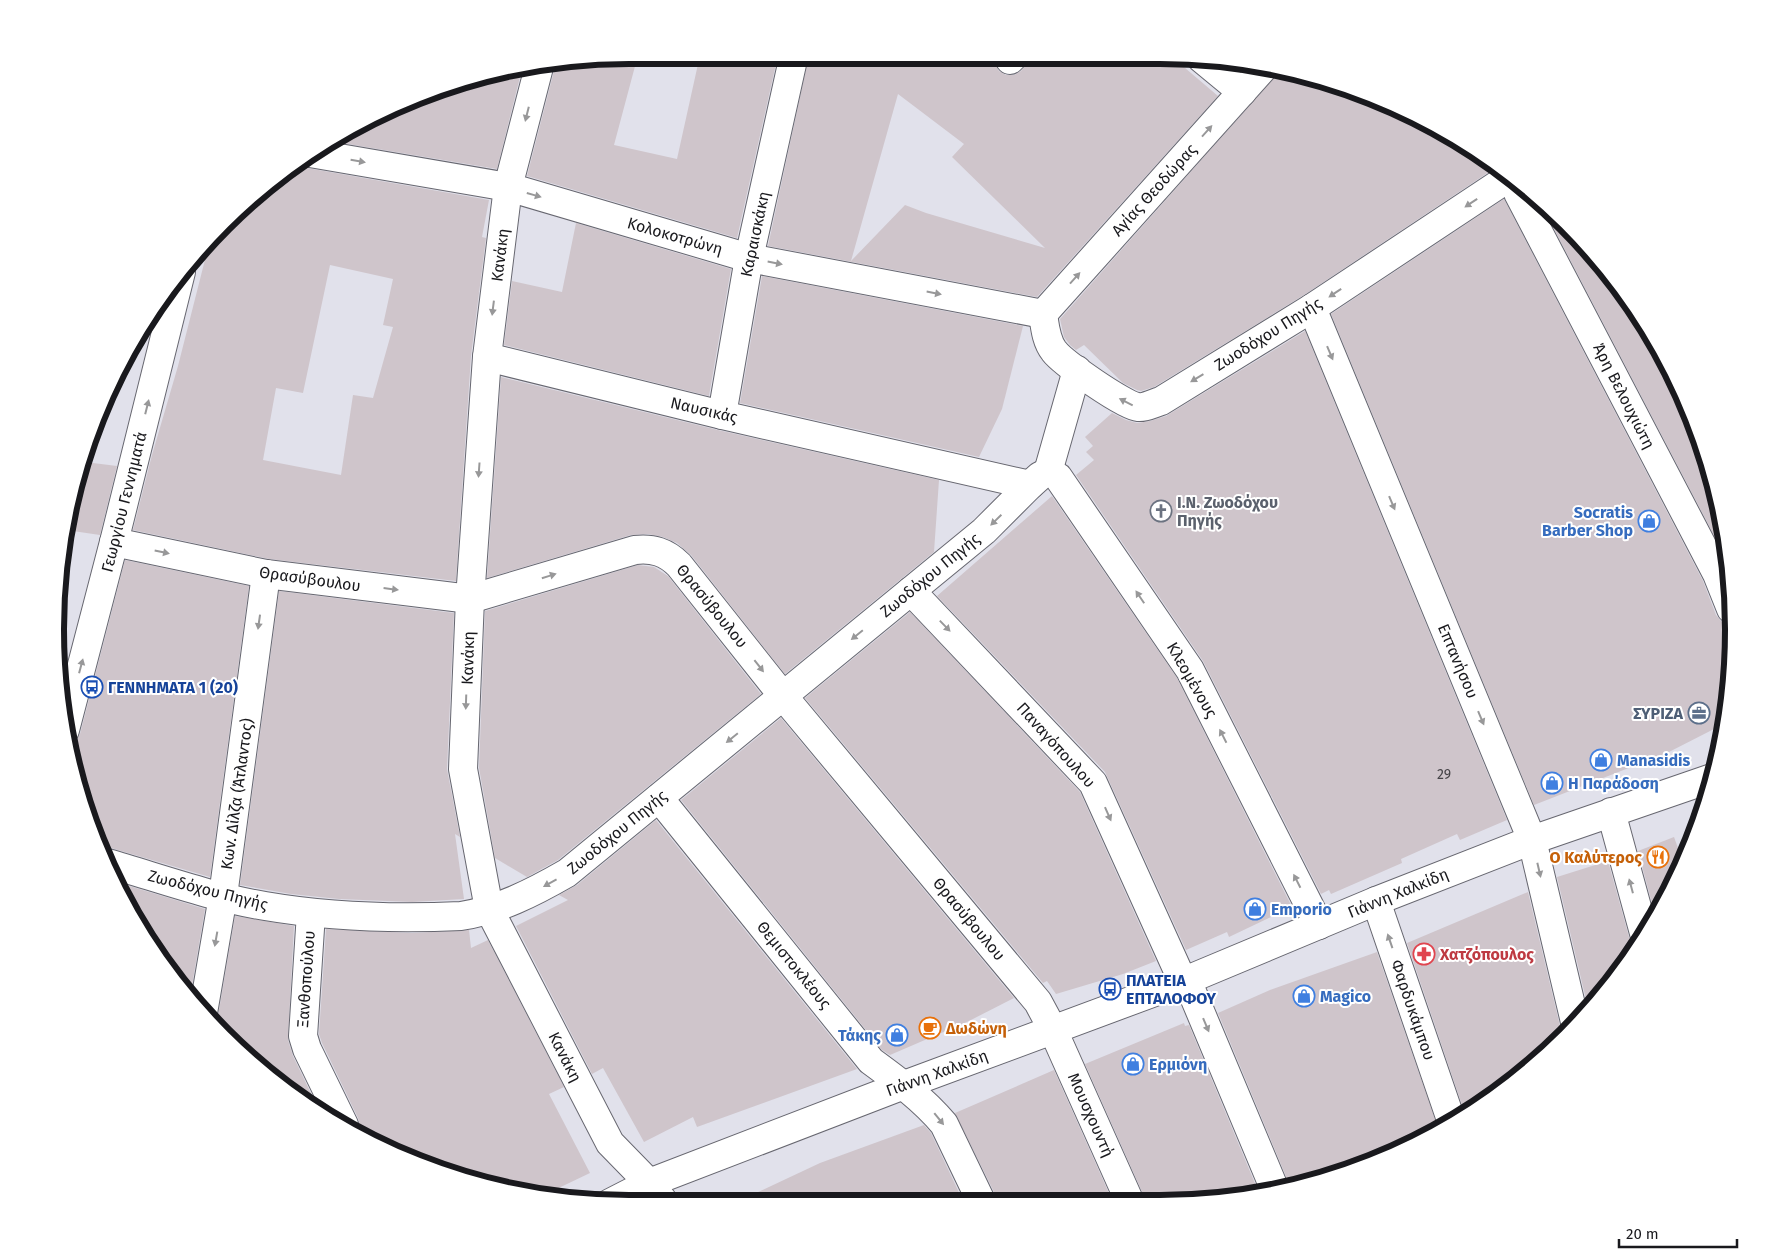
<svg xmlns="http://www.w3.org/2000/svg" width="1789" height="1259" viewBox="0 0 1789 1259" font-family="'Fira Sans',sans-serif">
  <rect width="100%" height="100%" fill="#e1e1eb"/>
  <!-- building -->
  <g fill="#cfc5cb" fill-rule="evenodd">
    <path d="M630 55H638L614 145 677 159 700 55H778L737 238 527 176 554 71V65Z"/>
    <path d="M809 55H995V64L999 71 1006 75H1014L1021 71 1030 60V55L1171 56 1218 96 1037 297 768 246ZM898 94 964 144 952 157 1045 248 926 213 905 205 851 261Z"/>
    <path d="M522 69 497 169 330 141 376 114 481 75Z"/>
    <path d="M1282 69 1379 99 1446 132 1498 166 1304 295 1154 387 1141 391 1137 390 1123 383 1084 345 1076 350 1070 345 1064 337 1060 319Z"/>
    <path d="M298 163 307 168 489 200 482 237 486 238 471 356 456 581 269 559 133 530 152 455 178 366 210 240ZM330 265 393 279 383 325 393 327 373 398 353 395 341 475 263 460 276 388 303 393Z"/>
    <path d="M1504 199 1703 581 1716 615 1722 622 1731 624 1733 666 1724 690 1714 729 1667 753 1534 805 1331 314Z"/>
    <path d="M1541 204 1591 250 1657 342 1703 445 1729 554V564Z"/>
    <path d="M576 223 731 269 709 396 504 345 512 281 562 292Z"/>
    <path d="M762 276 1023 326 1002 409 979 457 740 403Z"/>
    <path d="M1305 331 1507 820 1460 840 1457 834 1401 859 1402 863 1331 894 1329 890 1321 894 1203 661 1076 475 1094 460 1086 452 1093 446 1085 437 1112 413 1126 420 1137 423 1150 421 1166 416Z"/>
    <path d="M501 377 718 430 939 480 934 552 785 674 691 555 677 543 663 537 648 534 631 535 487 578Z"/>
    <path d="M85 462 117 466 100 535 66 530Z"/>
    <path d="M1052 496 1177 678 1292 907 1229 937 1227 932 1186 950 1105 772 937 596Z"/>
    <path d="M125 560 249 586 210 877 111 848H102L72 758 76 741 80 734Z"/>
    <path d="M638 565 654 567 668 576 761 694 558 860 527 877 495 858 479 768 485 611Z"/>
    <path d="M279 591 454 613 447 769 460 837 455 834 464 899 412 902 339 899 291 894 240 885Z"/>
    <path d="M910 612 1080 792 1156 961 1123 974 1056 994 1047 981 1043 983 805 698Z"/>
    <path d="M781 718 1014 998 969 1021 890 1055 882 1050 681 800Z"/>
    <path d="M656 820 857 1069 697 1127 693 1117 644 1142 603 1068 592 1074 516 926 568 900 559 895 577 885Z"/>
    <path d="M1674 837 1683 862 1675 883 1655 915 1638 851Z"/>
    <path d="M1608 861 1629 937 1636 946 1615 979 1588 1008 1557 877Z"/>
    <path d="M113 881 205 909 190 997 114 883Z"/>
    <path d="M1528 892 1560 1026 1565 1033 1539 1061 1464 1111 1407 943Z"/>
    <path d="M235 916 294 926 288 1040 293 1056 319 1110 280 1085 214 1024 218 1016Z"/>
    <path d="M326 929 412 933 469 930 471 948 488 940 564 1087 549 1094 590 1173 544 1195 482 1185 376 1145 357 1133 360 1126 358 1118 322 1043 319 1034Z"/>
    <path d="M1377 952 1438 1128 1413 1145 1344 1174 1290 1186 1218 1013 1270 990Z"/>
    <path d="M1184 1023 1185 1026 1189 1025 1259 1193 1235 1199 1144 1200 1143 1194 1085 1064Z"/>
    <path d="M1054 1070 1112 1200H996L995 1194 955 1113Z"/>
    <path d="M924 1125 931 1133 963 1201 737 1202 820 1163Z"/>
  </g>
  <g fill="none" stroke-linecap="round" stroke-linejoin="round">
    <!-- street casing -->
    <g stroke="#676770" stroke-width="30">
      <g id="street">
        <path d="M1202 59 1242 92"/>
        <path d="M1010 60 1015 55"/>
        <path d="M539 67 508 187 487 357 470 599 463 769 489 909 610 1143 649 1183 664 1202"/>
        <path d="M310 153 508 187 749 258 1043 314"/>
        <path d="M1519 183 1518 193 1717 574 1731 609"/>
        <path d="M1312 308 1532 840 1575 1022"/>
        <path d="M1043 314C1045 327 1046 341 1054 351 1063 363 1125 406 1138 407 1145 408 1154 403 1161 401L1312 308 1511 176"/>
        <path d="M1043 314 1266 65"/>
        <path d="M487 357 722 415 1030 485"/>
        <path d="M722 415 749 258 794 55"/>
        <path d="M1048 472 1077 370"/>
        <path d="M114 542 266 574 470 599 635 550C653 548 666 552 679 565L783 696 1038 1002 1053 1030 1129 1200"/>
        <path d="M911 591 1093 783 1183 982"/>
        <path d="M659 798 871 1061C897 1080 923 1099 944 1124L981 1201"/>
        <path d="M1611 812 1644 933"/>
        <path d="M107 863C159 878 211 897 265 906 329 917 396 919 461 916 499 910 534 892 567 873L984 531 1030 485 1040 476 1048 472 1058 477 1190 670 1319 925"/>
        <path d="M1376 901 1451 1120"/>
        <path d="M311 913 303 1036 307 1049 344 1125"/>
        <path d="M1187 980 1275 1190"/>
        <path d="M203 1013 223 896 266 574"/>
      </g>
    </g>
    <!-- secondary casing -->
    <g stroke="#676770" stroke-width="30">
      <g id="secondary">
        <path d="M65 730 114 542 181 272"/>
        <path d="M610 1203 649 1183 904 1085 1187 980 1376 901 1532 840 1715 777"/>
      </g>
    </g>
    <!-- street -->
    <use href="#street" stroke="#fff" stroke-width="28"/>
    <!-- secondary -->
    <use href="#secondary" stroke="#fff" stroke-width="28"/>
  </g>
  <!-- one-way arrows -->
  <defs><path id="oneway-solid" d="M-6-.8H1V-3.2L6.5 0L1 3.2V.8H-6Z" transform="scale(1.25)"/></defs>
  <g fill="#989899">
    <use href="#oneway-solid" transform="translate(527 114) rotate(104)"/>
    <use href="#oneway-solid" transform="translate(1207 131) rotate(-48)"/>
    <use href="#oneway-solid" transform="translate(358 161) rotate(10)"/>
    <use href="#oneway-solid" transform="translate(534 195) rotate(16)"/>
    <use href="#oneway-solid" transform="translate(1471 203) rotate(146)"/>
    <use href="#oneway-solid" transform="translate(775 263) rotate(11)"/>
    <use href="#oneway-solid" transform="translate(1075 278) rotate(-48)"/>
    <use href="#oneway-solid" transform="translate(934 293) rotate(11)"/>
    <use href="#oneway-solid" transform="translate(1335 293) rotate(146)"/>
    <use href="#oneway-solid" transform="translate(493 308) rotate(97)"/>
    <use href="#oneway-solid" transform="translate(1330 353) rotate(67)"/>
    <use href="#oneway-solid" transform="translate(1197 378) rotate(149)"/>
    <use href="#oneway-solid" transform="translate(1126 402) rotate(-153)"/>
    <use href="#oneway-solid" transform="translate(147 407) rotate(-76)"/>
    <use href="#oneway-solid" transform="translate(479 470) rotate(94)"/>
    <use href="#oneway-solid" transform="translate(1392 503) rotate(67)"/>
    <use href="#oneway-solid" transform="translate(996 520) rotate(136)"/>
    <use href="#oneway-solid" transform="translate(162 552) rotate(12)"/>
    <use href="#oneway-solid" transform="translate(549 576) rotate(-17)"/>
    <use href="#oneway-solid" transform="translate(391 589) rotate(7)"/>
    <use href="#oneway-solid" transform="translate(1140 597) rotate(-124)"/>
    <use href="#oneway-solid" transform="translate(259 622) rotate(98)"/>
    <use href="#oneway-solid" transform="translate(945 626) rotate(46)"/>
    <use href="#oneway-solid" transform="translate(857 635) rotate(141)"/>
    <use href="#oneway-solid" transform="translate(81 666) rotate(-75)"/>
    <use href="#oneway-solid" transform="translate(759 666) rotate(52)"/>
    <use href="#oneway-solid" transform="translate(466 702) rotate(92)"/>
    <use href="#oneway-solid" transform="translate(1481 718) rotate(67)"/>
    <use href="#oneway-solid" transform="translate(1223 736) rotate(-117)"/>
    <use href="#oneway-solid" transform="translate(732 738) rotate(141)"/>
    <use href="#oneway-solid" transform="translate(1108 814) rotate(66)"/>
    <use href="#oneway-solid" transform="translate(1539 870) rotate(77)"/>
    <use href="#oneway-solid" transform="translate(1297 881) rotate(-117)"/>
    <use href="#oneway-solid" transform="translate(550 883) rotate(151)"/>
    <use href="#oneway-solid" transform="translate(1631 886) rotate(-105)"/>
    <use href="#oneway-solid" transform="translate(216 939) rotate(100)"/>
    <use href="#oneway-solid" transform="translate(1390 941) rotate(-109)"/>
    <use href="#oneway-solid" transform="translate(1206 1025) rotate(67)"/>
    <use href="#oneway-solid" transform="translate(939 1119) rotate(51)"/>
  </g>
  <!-- icons -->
  <defs>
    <g id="church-ring" transform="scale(1.125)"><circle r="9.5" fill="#fff" stroke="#6b7280" stroke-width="1.5"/><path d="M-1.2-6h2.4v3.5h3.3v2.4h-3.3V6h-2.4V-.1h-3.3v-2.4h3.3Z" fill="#6b7280"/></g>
    <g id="shop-ring" transform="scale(1.125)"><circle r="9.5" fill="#fff" stroke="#3f7fe0" stroke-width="1.5"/><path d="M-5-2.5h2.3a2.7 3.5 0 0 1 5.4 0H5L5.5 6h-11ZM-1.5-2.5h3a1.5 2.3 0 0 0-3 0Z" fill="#3f7fe0"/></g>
    <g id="bus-ring" transform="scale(1.125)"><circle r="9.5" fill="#fff" stroke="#1a4fb4" stroke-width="1.5"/><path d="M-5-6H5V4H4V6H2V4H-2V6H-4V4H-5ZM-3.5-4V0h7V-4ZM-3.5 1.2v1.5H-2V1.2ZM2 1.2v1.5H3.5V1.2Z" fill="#1a4fb4"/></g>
    <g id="office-ring" transform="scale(1.125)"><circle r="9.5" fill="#fff" stroke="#5c6f8a" stroke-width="1.5"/><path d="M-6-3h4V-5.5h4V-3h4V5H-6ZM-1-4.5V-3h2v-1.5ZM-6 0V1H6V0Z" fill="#5c6f8a"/></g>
    <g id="restaurant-ring" transform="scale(1.125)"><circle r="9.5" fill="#fff" stroke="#e8710a" stroke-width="1.5"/><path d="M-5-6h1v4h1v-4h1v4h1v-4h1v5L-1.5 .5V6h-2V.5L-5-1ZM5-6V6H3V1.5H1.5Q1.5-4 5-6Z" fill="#e8710a"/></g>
    <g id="pharmacy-ring" transform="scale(1.125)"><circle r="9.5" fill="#fff" stroke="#e0444e" stroke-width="1.5"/><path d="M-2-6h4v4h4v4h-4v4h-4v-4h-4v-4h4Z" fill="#e0444e"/></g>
    <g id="cafe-ring" transform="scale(1.125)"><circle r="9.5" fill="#fff" stroke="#e8710a" stroke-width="1.5"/><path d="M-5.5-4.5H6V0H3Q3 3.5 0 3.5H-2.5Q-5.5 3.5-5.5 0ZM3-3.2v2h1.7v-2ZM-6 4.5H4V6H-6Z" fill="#e8710a"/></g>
  </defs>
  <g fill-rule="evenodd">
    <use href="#church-ring" x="1161" y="511"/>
    <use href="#shop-ring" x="1649" y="521"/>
    <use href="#bus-ring" x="92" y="687"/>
    <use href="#office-ring" x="1699" y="713"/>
    <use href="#shop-ring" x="1601" y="760"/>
    <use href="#shop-ring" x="1552" y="783"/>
    <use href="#restaurant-ring" x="1658" y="857"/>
    <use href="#shop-ring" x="1255" y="909"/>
    <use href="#pharmacy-ring" x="1424" y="954"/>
    <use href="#bus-ring" x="1110" y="989"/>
    <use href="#shop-ring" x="1304" y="996"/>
    <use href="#cafe-ring" x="930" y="1028"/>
    <use href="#shop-ring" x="897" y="1035"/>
    <use href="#shop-ring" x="1133" y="1064"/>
  </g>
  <g text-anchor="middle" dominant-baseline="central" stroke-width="4" stroke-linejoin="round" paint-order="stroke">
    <!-- number labels -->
    <g font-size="14" fill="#464448">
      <text x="1444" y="774">29</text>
    </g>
    <!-- street labels -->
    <g font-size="16" fill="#19191d" stroke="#fff">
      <text transform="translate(1154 190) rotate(-48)">Αγίας Θεοδώρας</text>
      <text transform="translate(755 234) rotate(-78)">Καραισκάκη</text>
      <text transform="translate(675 236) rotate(16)">Κολοκοτρώνη</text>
      <text transform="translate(500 255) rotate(-83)">Κανάκη</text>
      <text transform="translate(1268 334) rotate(-32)">Ζωοδόχου Πηγής</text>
      <text transform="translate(1624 396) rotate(63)">Άρη Βελουχιώτη</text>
      <text transform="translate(704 410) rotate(13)">Ναυσικάς</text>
      <text transform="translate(124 502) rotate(-76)">Γεωργίου Γεννηματά</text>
      <text transform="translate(930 575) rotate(-39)">Ζωοδόχου Πηγής</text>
      <text transform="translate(310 579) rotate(8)">Θρασύβουλου</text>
      <text transform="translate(712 606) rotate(51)">Θρασύβουλου</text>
      <text transform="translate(468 658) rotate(-88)">Κανάκη</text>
      <text transform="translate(1458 661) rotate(67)">Επτανήσου</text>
      <text transform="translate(1192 680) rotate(60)">Κλεομένους</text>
      <text transform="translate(1056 745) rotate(48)">Παναγόπουλου</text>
      <text transform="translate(237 794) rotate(-82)">Κων. Δίλζα (Άτλαντος)</text>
      <text transform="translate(617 832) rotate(-39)">Ζωοδόχου Πηγής</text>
      <text transform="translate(208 890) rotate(14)">Ζωοδόχου Πηγής</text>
      <text transform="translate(1398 893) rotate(-22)">Γιάννη Χαλκίδη</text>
      <text transform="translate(969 919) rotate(50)">Θρασύβουλου</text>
      <text transform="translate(794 965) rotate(51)">Θεμιστοκλέους</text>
      <text transform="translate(306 979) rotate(-86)">Ξανθοπούλου</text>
      <text transform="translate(1413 1010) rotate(71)">Φαρδυκάμπου</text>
      <text transform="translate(565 1057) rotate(63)">Κανάκη</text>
      <text transform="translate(937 1073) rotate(-20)">Γιάννη Χαλκίδη</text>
      <text transform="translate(1091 1115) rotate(66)">Μουσχουντή</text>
    </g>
    <!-- worship labels -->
    <g font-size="16" font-weight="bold" fill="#5b616d" stroke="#fff" text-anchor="start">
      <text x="1177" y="502">Ι.Ν. Ζωοδόχου<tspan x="1177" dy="18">Πηγής</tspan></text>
    </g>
    <!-- shop labels -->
    <g font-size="16" font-weight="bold" fill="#366cbe" stroke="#fff" text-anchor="start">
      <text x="1633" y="512" text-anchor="end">Socratis<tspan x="1633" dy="18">Barber Shop</tspan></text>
      <text x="1617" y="760">Manasidis</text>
      <text x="1568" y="783">Η Παράδοση</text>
      <text x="1271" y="909">Emporio</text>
      <text x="1320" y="996">Magico</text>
      <text x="881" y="1035" text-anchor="end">Τάκης</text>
      <text x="1149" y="1064">Ερμιόνη</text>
    </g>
    <!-- transit labels -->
    <g font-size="16" font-weight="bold" fill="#164399" stroke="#fff" text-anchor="start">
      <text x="108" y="687">ΓΕΝΝΗΜΑΤΑ 1 (20)</text>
      <text x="1126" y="980">ΠΛΑΤΕΙΑ<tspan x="1126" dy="18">ΕΠΤΑΛΟΦΟΥ</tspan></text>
    </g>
    <!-- service labels -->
    <g font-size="16" font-weight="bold" fill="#4e5e75" stroke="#fff" text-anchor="end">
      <text x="1683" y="713">ΣΥΡΙΖΑ</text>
    </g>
    <!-- food labels -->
    <g font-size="16" font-weight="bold" fill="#c56008" stroke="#fff" text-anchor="end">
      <text x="1642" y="857">Ο Καλύτερος</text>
      <text x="946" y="1028" text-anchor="start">Δωδώνη</text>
    </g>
    <!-- health labels -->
    <g font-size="16" font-weight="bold" fill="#be3a42" stroke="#fff" text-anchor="start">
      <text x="1440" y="954">Χατζόπουλος</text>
    </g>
  </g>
  <!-- crop -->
  <path d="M0 0H1789V1259H0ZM629 64H1160A565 565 0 0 1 1725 629V630A565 565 0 0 1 1160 1195H629A565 565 0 0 1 64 630V629A565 565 0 0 1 629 64Z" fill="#fff" fill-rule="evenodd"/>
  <path fill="none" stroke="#19191d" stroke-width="6" d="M629 64H1160A565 565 0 0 1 1725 629V630A565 565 0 0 1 1160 1195H629A565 565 0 0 1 64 630V629A565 565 0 0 1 629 64Z"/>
  <!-- scale -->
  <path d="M1619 1239v8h118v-8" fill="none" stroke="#19191d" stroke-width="2.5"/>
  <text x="1626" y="1239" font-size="15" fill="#19191d" stroke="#ffffff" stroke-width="4" paint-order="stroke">20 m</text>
</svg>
